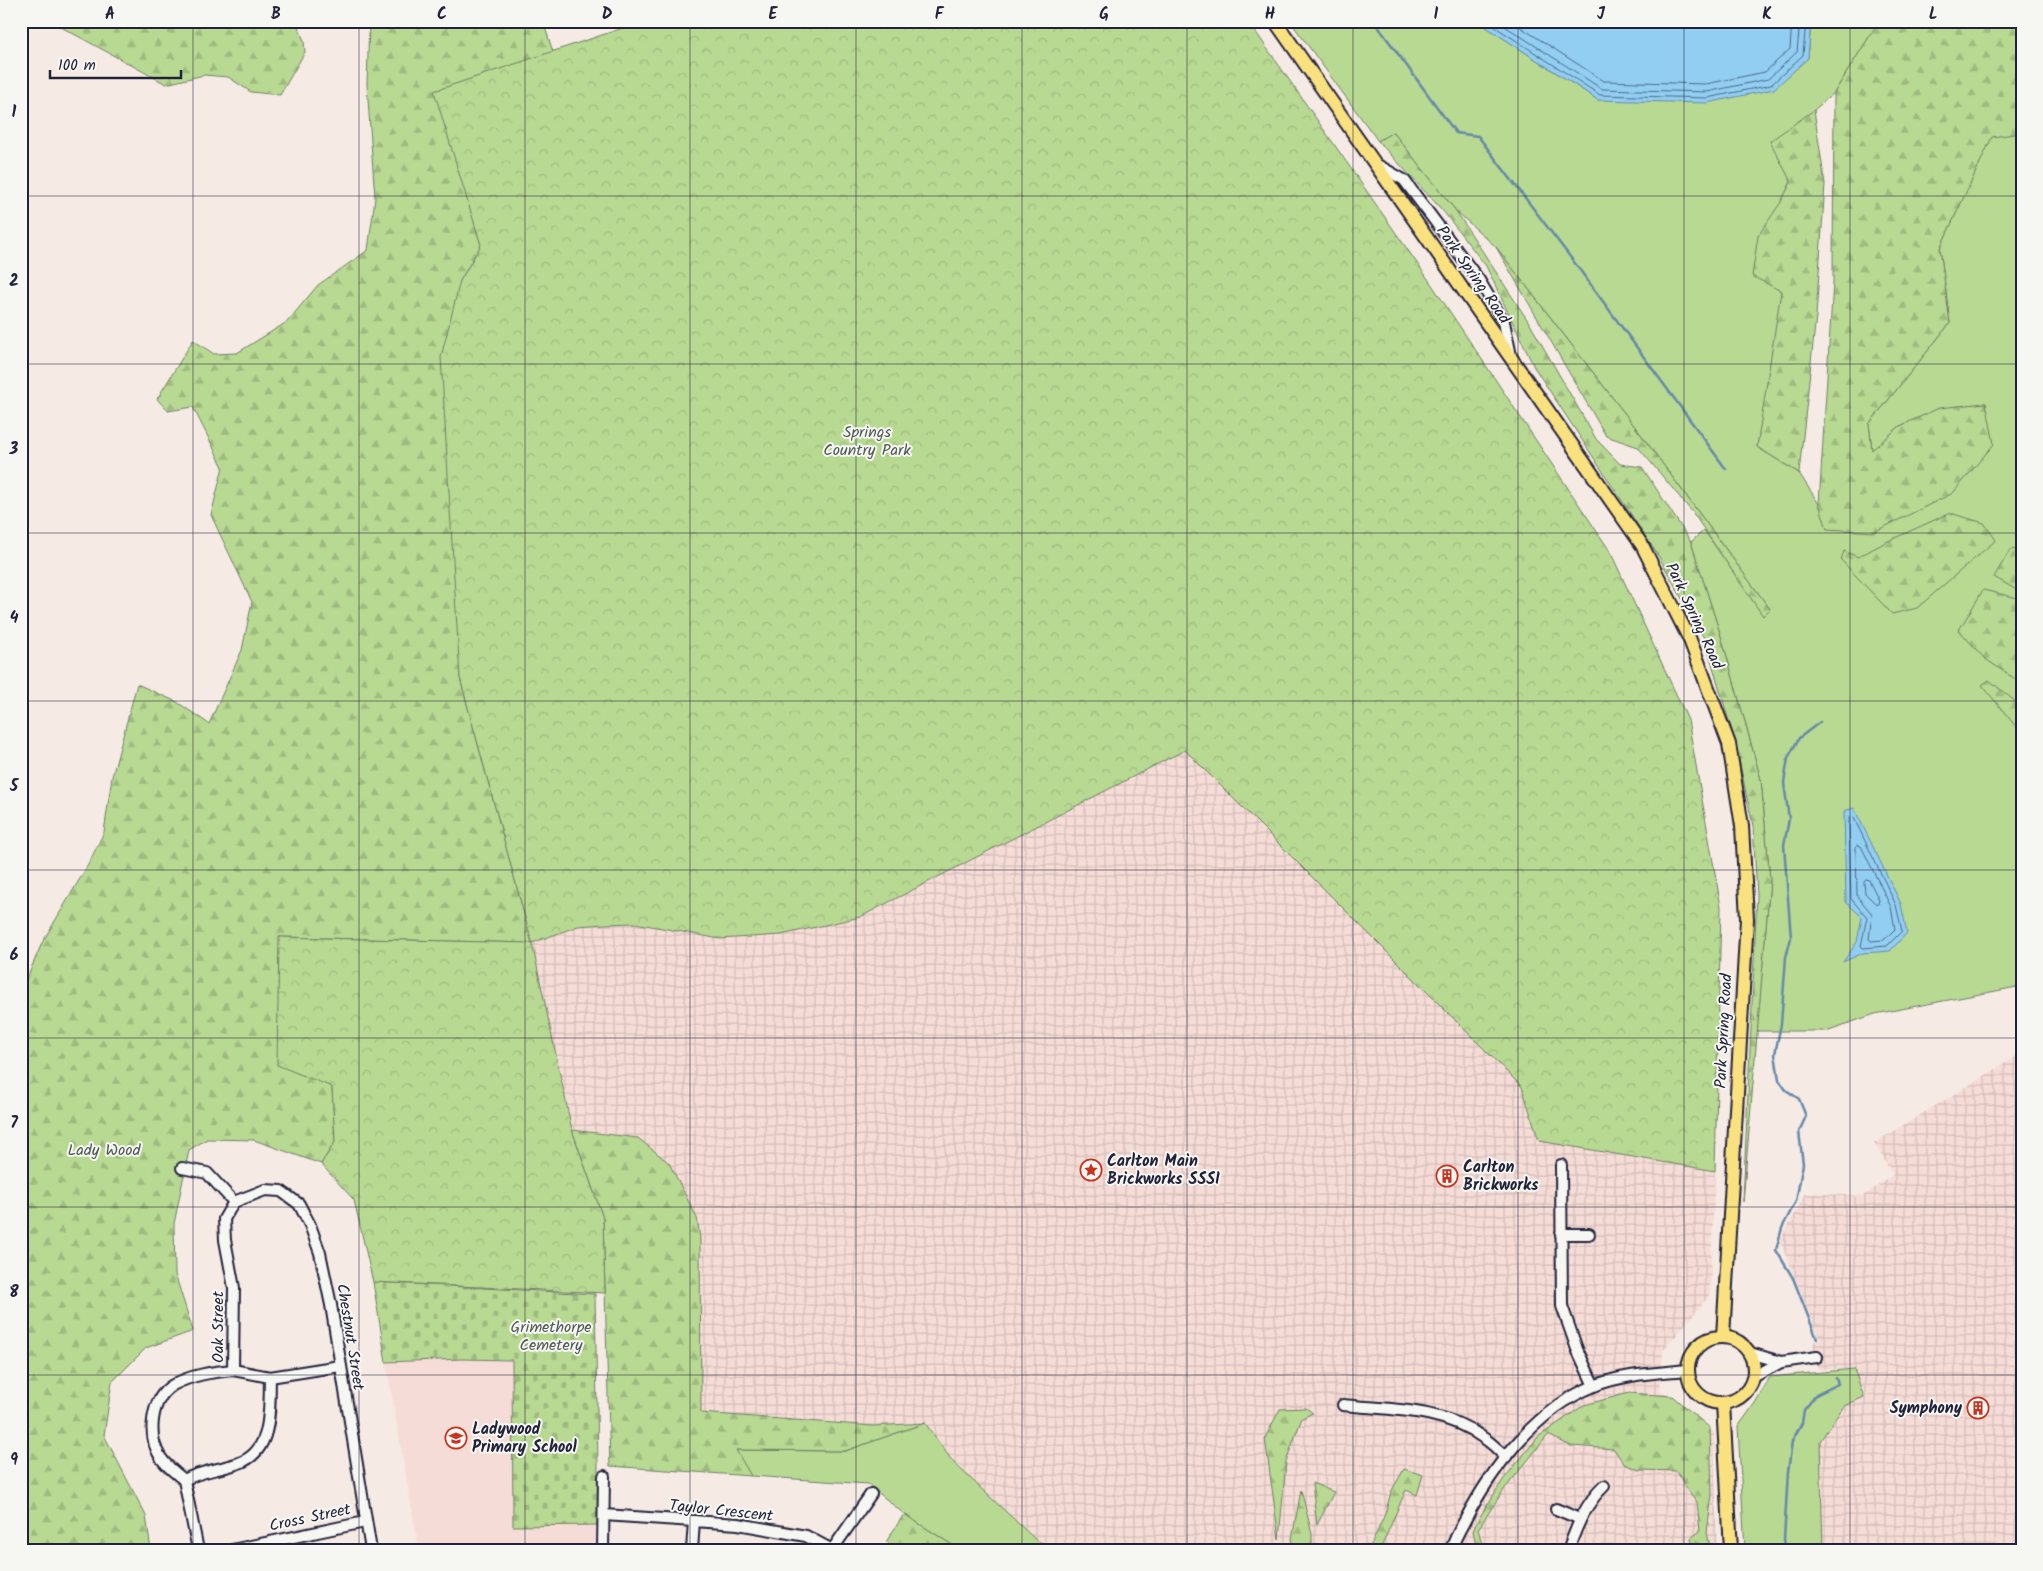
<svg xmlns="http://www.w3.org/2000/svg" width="2043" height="1571" viewBox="0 0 2043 1571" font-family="Kalam,sans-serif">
  <defs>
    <pattern id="industrial-grid" width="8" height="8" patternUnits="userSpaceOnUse" patternTransform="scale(1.25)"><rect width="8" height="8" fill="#f6dcd6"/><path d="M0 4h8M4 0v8" fill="none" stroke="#d3bcb9"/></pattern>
    <pattern id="forest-firs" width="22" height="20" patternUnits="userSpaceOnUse" patternTransform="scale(1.25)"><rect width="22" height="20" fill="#b8d992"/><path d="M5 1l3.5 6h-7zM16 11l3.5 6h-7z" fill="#9eba7f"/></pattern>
    <pattern id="cemetery-stones" width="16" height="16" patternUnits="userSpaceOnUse" patternTransform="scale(1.25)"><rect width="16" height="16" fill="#b8d992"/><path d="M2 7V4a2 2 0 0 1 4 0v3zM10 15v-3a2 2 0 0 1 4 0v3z" fill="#9eba7f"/></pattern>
    <pattern id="park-crowns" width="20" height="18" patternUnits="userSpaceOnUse" patternTransform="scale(1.25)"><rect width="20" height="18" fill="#b8d992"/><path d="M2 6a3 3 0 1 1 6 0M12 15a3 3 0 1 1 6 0" fill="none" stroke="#9eba7f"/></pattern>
  </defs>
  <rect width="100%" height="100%" fill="#f6eae5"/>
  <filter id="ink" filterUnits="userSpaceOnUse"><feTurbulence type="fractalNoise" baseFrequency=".02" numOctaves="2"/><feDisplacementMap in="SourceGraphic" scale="10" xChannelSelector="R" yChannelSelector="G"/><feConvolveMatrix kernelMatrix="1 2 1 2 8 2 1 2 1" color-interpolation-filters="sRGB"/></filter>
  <g filter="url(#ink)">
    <!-- built -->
    <path fill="#f6dcd6" d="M462 1359 512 1360 513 1525H597L596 1550H419L386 1362Z"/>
    <!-- industrial -->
    <g fill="url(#industrial-grid)">
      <path d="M1185 750 1522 1087 1539 1141 1715 1171 1710 1295 1663 1351 1660 1390 1714 1432 1717 1550H1312V1534L1301 1492 1291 1550H1064L1037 1541 953 1462 925 1423 873 1426 701 1413 700 1238 697 1218 638 1138 572 1130 532 943 578 926 604 924 635 923 720 939 860 917Z"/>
      <path d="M2022 1053V1550H1823L1820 1441 1844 1406 1864 1396 1854 1369H1818L1813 1342 1820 1340 1780 1241 1806 1193 1863 1196 1893 1175 1874 1143Z"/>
    </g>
    <!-- grass -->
    <g fill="#b8d992" stroke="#6d7e66">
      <path d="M1290 21H1477L1598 100 1808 58 1811 21H1879L1834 93 1814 110 1791 182 1781 202 1786 292 1757 447 1799 473 1819 504 1828 529 1986 403 1939 409 1900 426 1872 451 1869 424 1950 323 1940 248 1994 132 2022 131V346L2020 351 2021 372 2022 365V986L1875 1014 1826 1031H1757L1770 880 1761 780 1724 646 1691 542 1704 530 1763 615 1770 609 1639 432 1496 247 1456 211 1393 132 1378 141Z"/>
      <path d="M1854 1369 1864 1397 1844 1406 1820 1441 1823 1550H1745L1738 1427 1755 1403 1770 1377Z"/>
      <path d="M925 1423 953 1462 1037 1541 1064 1550H960L904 1514 868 1484 751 1476 735 1450 845 1451Z"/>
    </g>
    <!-- forest -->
    <g fill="url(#forest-firs)" stroke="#6d7e66">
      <path d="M50 21H296L304 41 305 52 280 95 251 92 228 77 204 75 166 84Z"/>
      <path d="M369 21H543L553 52 435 91 481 245 460 281V678L532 943 279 937 332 1087 335 1142 321 1164 254 1140 207 1139 189 1150 174 1224 175 1274 193 1331 146 1348 112 1382 104 1435 146 1516 151 1550H21V1035L24 1027 21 1021V992L42 943 88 865 104 832 112 777 137 684 177 702 209 724 242 650 252 602 211 515 223 467 193 407 168 411 157 399 193 340 214 354 237 353 287 322 318 285 368 250 375 198 367 85Z"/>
      <path d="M1879 21H2022V133L1992 137 1940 248 1950 323 1869 424 1872 450 1900 426 1939 408 1986 403 1994 444 1953 493 1874 532 1827 529 1819 504 1833 282 1834 93Z"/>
      <path d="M1814 110 1825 184 1816 316 1799 473 1757 447 1781 291 1752 276 1758 236 1781 202 1791 182 1770 141Z"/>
      <path d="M1393 132 1456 211 1530 324 1596 439 1620 464 1642 467 1691 542 1724 646 1761 780 1770 880 1743 1202 1757 896 1753 826 1735 741 1705 640 1659 557 1534 367 1486 266 1443 211 1378 141Z"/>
      <path d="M1496 247 1639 432 1770 609 1763 616 1693 513 1638 447 1606 436Z"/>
      <path d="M1950 513 1984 523 1996 540 1917 608 1892 614 1841 560 1844 551 1858 557 1886 542Z"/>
      <path d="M2022 548V593L1994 577 2010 550Z"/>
      <path d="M1983 590 2022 599V684L1984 658 1959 630Z"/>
      <path d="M1989 680 2022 707V734L1982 685Z"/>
      <path d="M572 1130 638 1138 669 1163 697 1218 700 1238 701 1413 873 1426 925 1423 845 1451 736 1450 751 1476 610 1466 603 1218Z"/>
      <path d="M1629 1393 1672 1396 1710 1428 1712 1494 1707 1533 1711 1550H1694L1691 1538 1700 1531 1697 1502 1684 1485 1677 1471 1639 1470 1624 1464 1614 1449 1571 1446 1548 1435 1503 1491 1478 1529 1483 1548 1476 1544 1473 1531 1478 1520 1503 1480 1538 1437 1584 1405Z"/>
      <path d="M1306 1408 1313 1413 1302 1418 1286 1461 1279 1539 1265 1438 1280 1409Z"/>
      <path d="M1404 1469 1423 1475 1417 1495 1406 1490 1380 1550H1369L1385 1514 1391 1492Z"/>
      <path d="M1312 1483 1334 1492 1317 1525Z"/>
      <path d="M1301 1490 1312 1534V1550H1290Z"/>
      <path d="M904 1514 960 1550H909L886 1542Z"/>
    </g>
    <!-- cemetery -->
    <path fill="url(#cemetery-stones)" stroke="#6d7e66" d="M373 1282 595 1294 598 1467 597 1525 513 1526 512 1360 462 1359 386 1362Z"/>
    <!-- park -->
    <path fill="url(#park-crowns)" stroke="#6d7e66" d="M644 21H1248L1428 279 1610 551 1688 720 1721 907 1715 1171 1539 1141 1522 1087 1185 750 860 917 781 935 720 939 635 923 604 924 578 926 532 943 572 1130 603 1218 605 1293 373 1282 354 1200 321 1164 335 1142 332 1087 277 1065 279 937 532 943 460 678 441 357 460 281 481 245 434 91Z"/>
    <!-- water -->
    <g fill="#91cef2" stroke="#6589a9">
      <path d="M1477 21H1811L1808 58 1774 89 1707 103 1598 100Z"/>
      <path d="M1854 808 1901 904 1907 933 1890 951 1863 953 1843 962 1857 942 1862 917 1846 902 1844 811Z"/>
    </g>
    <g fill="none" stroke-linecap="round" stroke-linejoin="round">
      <!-- shore -->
      <g stroke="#4e6784" stroke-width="1">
        <path d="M1486 21 1600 95 1707 98 1771 85 1803 55 1806 21"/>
        <path d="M1497 21 1602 89 1707 92 1768 79 1797 52 1800 21"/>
        <path d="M1511 21 1604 81 1706 84 1765 72 1790 49 1792 21"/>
        <path d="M1851 817 1854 818 1896 905 1902 931 1887 946 1863 948 1861 946 1867 917 1851 899 1849 819Z"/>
        <path d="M1858 845 1861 846 1891 907 1895 929 1884 940 1871 941 1869 939 1872 914 1857 896 1856 848Z"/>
        <path d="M1866 879 1869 880 1879 900 1878 904 1875 903 1865 893 1864 882Z"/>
      </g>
      <!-- stream -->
      <g stroke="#6589a9" stroke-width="2.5">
        <path d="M1374 21 1456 133 1478 136 1574 262 1726 469"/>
        <path d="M1817 1339 1793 1278 1776 1250 1782 1228 1796 1201 1803 1164 1799 1132 1806 1116 1799 1099 1786 1090 1779 1080 1775 1054 1781 1024 1786 957 1791 938 1784 845 1789 819 1784 783 1788 758 1799 738 1820 722"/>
        <path d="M1786 1550 1784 1540 1788 1472 1792 1441 1802 1423 1804 1410 1816 1395 1838 1384 1836 1378"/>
      </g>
      <!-- minor casing -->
      <g stroke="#22223b" stroke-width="14">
        <g id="minor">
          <path d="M1376 164 1404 180 1479 280 1504 322 1511 356"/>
          <path d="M1561 1165 1562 1306 1577 1349 1594 1386"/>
          <path d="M182 1168 207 1173 234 1202"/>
          <path d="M1561 1234H1589"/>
          <path d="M1750 1353 1781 1362"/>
          <path d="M233 1370 270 1377 340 1366"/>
          <path d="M1753 1377 1781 1362 1817 1357"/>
          <path d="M1343 1405C1390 1410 1443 1408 1482 1437 1491 1442 1498 1450 1506 1457"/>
          <path d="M184 1480C176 1473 167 1467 161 1458 147 1437 150 1399 173 1385 191 1375 212 1372 233 1370L234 1288 225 1240 224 1219 234 1202 265 1190 281 1191 299 1204 310 1225 320 1253 331 1305 371 1550"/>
          <path d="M184 1480C200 1471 218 1470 236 1464 274 1453 269 1409 270 1377"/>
          <path d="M184 1480 198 1550"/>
          <path d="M1556 1509 1580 1519"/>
          <path d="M604 1515 738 1524 806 1536 832 1550"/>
          <path d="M232 1550 365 1522"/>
          <path d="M603 1550 604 1476"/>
          <path d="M692 1550 694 1521"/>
          <path d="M832 1550 871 1494"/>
          <path d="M1451 1550C1454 1540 1459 1531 1464 1522 1492 1468 1535 1410 1594 1386 1623 1374 1657 1373 1688 1370"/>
          <path d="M1568 1550C1577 1526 1585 1504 1604 1486"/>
        </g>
      </g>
      <!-- major casing -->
      <g stroke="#22223b" stroke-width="16">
        <g id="major">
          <path d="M1275 21 1642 545 1690 640 1729 744 1742 826 1747 919 1723 1337"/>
          <circle cx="1721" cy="1370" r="33"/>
          <path d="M1723 1403 1731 1550"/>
        </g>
      </g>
      <!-- minor -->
      <use href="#minor" stroke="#f6f6f2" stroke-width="10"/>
      <!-- major -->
      <use href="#major" stroke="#fae180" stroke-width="12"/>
    </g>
  </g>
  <!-- grid -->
  <path fill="none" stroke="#22223b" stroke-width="1" stroke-opacity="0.55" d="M193 21V1550M359 21V1550M525 21V1550M690 21V1550M856 21V1550M1022 21V1550M1187 21V1550M1353 21V1550M1518 21V1550M1684 21V1550M1850 21V1550M21 196H2022M21 364H2022M21 533H2022M21 701H2022M21 870H2022M21 1038H2022M21 1207H2022M21 1375H2022"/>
  <!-- icons -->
  <defs>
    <g id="sight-ring" transform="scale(1.125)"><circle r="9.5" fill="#f6f6f2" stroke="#c8321e" stroke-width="1.5"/><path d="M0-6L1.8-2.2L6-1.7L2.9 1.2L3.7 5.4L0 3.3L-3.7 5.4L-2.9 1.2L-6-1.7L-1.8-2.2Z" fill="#c8321e"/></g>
    <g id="building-ring" transform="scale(1.125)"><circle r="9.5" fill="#f6f6f2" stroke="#c8321e" stroke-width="1.5"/><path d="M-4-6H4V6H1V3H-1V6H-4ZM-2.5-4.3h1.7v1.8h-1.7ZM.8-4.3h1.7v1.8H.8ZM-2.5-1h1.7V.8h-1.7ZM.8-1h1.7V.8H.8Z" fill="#c8321e"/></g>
    <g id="school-ring" transform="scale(1.125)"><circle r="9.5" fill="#f6f6f2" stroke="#c8321e" stroke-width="1.5"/><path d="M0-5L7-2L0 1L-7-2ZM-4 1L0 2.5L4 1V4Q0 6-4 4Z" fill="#c8321e"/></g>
  </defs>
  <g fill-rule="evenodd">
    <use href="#sight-ring" x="1091" y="1170"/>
    <use href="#building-ring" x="1447" y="1176"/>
    <use href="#building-ring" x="1978" y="1408"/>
    <use href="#school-ring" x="456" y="1438"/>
  </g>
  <g text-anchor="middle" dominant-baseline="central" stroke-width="4" stroke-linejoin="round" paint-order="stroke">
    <!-- street labels -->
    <g font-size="16" fill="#22223b" stroke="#f6f6f2">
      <text transform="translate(1473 275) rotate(55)">Park Spring Road</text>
      <text transform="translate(1694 616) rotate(65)">Park Spring Road</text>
      <text transform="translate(1724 1031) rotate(-87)">Park Spring Road</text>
      <text transform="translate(218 1327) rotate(-90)">Oak Street</text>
      <text transform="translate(350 1337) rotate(81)">Chestnut Street</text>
      <text transform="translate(721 1511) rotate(6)">Taylor Crescent</text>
      <text transform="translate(310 1518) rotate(-12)">Cross Street</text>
    </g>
    <!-- park labels -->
    <g font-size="16" fill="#4f5955" stroke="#f6f6f2">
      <text x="867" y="432">Springs<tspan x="867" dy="18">Country Park</tspan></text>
      <text x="104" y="1150">Lady Wood</text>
      <text x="551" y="1327">Grimethorpe<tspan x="551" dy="18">Cemetery</tspan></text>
    </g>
    <!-- poi labels -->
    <g font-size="16" font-weight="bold" fill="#22223b" stroke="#f6f6f2" text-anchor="start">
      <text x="1107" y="1161">Carlton Main<tspan x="1107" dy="18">Brickworks SSSI</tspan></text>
      <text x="1463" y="1167">Carlton<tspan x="1463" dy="18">Brickworks</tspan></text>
      <text x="1962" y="1408" text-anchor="end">Symphony</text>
      <text x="472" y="1429">Ladywood<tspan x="472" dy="18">Primary School</tspan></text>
    </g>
  </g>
  <!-- margin -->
  <rect width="2043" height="1571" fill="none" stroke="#f6f6f2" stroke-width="55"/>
  <!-- scale -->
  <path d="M50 70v8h131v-8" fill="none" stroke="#22223b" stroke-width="2.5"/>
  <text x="58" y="70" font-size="15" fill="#22223b" stroke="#f6f6f2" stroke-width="4" paint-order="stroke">100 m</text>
  <rect x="28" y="28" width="1988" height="1516" fill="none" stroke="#22223b" stroke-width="2"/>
  <g font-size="16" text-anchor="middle" font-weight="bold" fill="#22223b">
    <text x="110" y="19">A</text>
    <text x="276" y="19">B</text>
    <text x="442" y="19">C</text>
    <text x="607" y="19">D</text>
    <text x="773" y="19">E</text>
    <text x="939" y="19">F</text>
    <text x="1104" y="19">G</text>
    <text x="1270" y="19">H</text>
    <text x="1436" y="19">I</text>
    <text x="1601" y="19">J</text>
    <text x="1767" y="19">K</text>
    <text x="1933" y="19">L</text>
    <text x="14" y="117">1</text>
    <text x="14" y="286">2</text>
    <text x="14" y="454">3</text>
    <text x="14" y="623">4</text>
    <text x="14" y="791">5</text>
    <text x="14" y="960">6</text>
    <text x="14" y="1128">7</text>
    <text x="14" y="1297">8</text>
    <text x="14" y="1465">9</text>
  </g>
</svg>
